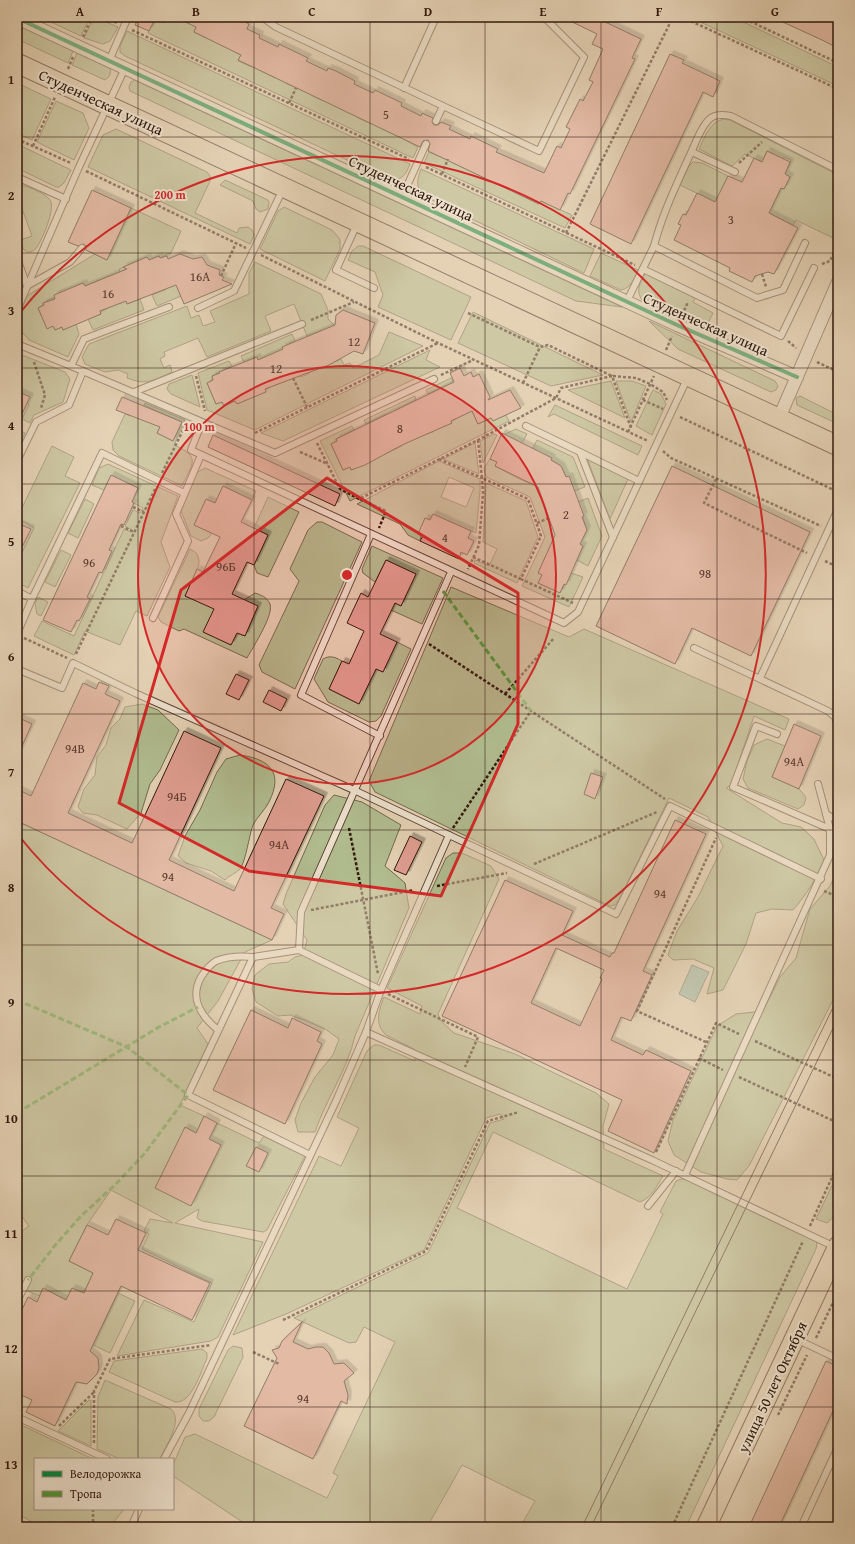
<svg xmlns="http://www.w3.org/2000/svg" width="855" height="1544" viewBox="0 0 855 1544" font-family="'Gentium Book Plus',serif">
  <defs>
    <filter id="shadow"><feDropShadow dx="3.5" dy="-3.5" stdDeviation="0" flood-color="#0004"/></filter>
  </defs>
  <rect width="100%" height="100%" fill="#e5d2b5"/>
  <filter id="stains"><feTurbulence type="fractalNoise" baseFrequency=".005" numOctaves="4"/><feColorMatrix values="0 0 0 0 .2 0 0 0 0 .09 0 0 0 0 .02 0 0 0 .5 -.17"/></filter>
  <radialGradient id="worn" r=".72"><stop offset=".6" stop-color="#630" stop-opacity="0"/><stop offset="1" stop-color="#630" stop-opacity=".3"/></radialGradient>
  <!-- green -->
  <g fill="#b1bd90" stroke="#706a4e" fill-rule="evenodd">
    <path d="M40 17H90L81 36Z"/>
    <path d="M94 17 118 27 110 41 103 44 84 38Z"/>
    <path d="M167 17H191L196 27 194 32 206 38 207 36 241 55 238 61 252 67 253 66 275 78 278 74 289 79 287 84 311 94V95L323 101 326 97 336 102 335 106 358 116V118L371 124 373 119 384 124 382 129 405 139V140L418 147 413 158 148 33 155 19 164 23Z"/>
    <path d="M694 17H733L838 67V86L696 20Z"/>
    <path d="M17 25 73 51 68 63 17 39Z"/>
    <path d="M127 31 410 164C406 174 403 179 392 181L125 56 120 52V46Z"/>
    <path d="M77 53 110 68C111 74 110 77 105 80L72 65Z"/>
    <path d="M135 80 622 307 576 301 130 91 129 87 131 82Z"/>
    <path d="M17 83 51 99 32 140 17 133Z"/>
    <path d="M56 101 83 113 89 128 74 160 37 142Z"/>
    <path d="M724 119 730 120 838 175V234L835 239 796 220 793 225 767 212 773 204 781 188 784 189 790 177 782 173 788 168 791 160 784 157 783 159 767 151 762 162 745 154 732 166 699 149C705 137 709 122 724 119Z"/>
    <path d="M116 129 207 172 210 176V181L195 213 237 233 239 228 248 227 252 230 254 235 250 244 88 167 103 135Z"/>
    <path d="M17 144 71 170 64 183 59 187H56L17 168Z"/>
    <path d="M429 152 453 162V163L539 204 541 201 572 215 565 228 424 163Z"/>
    <path d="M693 162 702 163 728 176 717 203 680 185 689 166Z"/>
    <path d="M421 169 594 249 584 273 422 195C416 186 417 180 421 169Z"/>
    <path d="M225 180 268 200 269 203 268 209 260 212 256 209 253 201 220 185Z"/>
    <path d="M17 183C26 187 43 191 50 200 56 208 42 241 36 248 34 251 31 252 28 252L24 250 20 240 32 236 17 195Z"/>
    <path d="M284 207 332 230 340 239V249L325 281 260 249 278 211Z"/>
    <path d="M131 208 181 231 171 253 160 258 159 256 149 260 147 257 119 269 120 272 85 286 83 283 43 303 44 305 38 308 47 328 53 326 55 330 62 327 63 330 76 324 79 334 68 357 29 340 20 330 19 316 27 296 95 254 107 260Z"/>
    <path d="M358 246H363L471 297 451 340 378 307 383 295 375 272 348 260 352 251Z"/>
    <path d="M601 253 638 270C634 279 631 288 621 290L590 276Z"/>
    <path d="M255 262 321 294 328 310V319L334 325 337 331H321L307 336 294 304 265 316 271 331 207 357 198 338 164 352 165 356 160 359 164 368 170 365 172 372C153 380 147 386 127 378L128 374 118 370 105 372 85 364 82 357 89 344 187 306 191 318 199 315 203 326 215 322 210 311 249 294V273Z"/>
    <path d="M645 273 696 297 693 302 713 313 708 323 684 320 642 300C635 290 641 283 645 273Z"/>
    <path d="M178 278 181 296 157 306 152 295 165 290Z"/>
    <path d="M140 299 144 310 93 330 88 319 101 314 100 311 107 309 106 306 118 301 119 304 126 301 127 304Z"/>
    <path d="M473 312 603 375 551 386 458 343Z"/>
    <path d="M649 321 775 381 778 386 776 390 771 392 678 349Z"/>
    <path d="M389 332 423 346 255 430 207 410 198 373 229 361 232 366 212 376 213 380 207 383 216 404 222 402 224 405 235 401 237 404 265 389 299 375 301 377 310 373 309 371 319 367 320 369 341 359 344 365 350 363 353 368 379 355Z"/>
    <path d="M292 334 295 341 283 347V349L266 359 265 357 258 360 256 357 244 362 241 356Z"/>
    <path d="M430 350 426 360 440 367 283 441 261 433Z"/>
    <path d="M17 353 65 372 70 379 63 402 34 415 30 423 22 419 29 405 17 391Z"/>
    <path d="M192 375 200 407 171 394 167 389 169 384Z"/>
    <path d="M451 378 455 385 449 387 448 385 428 394 426 390Z"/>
    <path d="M611 381 625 418 568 390Z"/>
    <path d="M616 381H632L646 386 631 422Z"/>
    <path d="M653 390 661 394 666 404 652 435 636 426Z"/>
    <path d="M415 396 416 400 398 409 388 418 386 414 366 424 364 420Z"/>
    <path d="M800 396 838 415V424L797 405 796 398Z"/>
    <path d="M136 403 160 427 157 433 173 441 182 422 144 405 145 403 185 420 174 445C202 457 192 464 182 486L119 456 113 450 112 442 125 414 130 416Z"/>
    <path d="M555 405 642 446 638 455 554 414 548 417Z"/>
    <path d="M470 406 478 424 491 418 493 421 506 415 509 421 350 501 320 441 352 426 354 430 336 439 337 441 331 444 343 470 350 467 351 470 402 446 400 442 433 432V430L452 423 451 421 463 415Z"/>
    <path d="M17 429 25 433 17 450Z"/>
    <path d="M516 429 527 434 522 443 501 436Z"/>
    <path d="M494 434 497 435 483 463 480 441Z"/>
    <path d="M537 440 573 457 585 487 574 491 561 466 533 448Z"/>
    <path d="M475 443 479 474 443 459Z"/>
    <path d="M52 446 74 457 65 476 80 483 28 588 17 582V563L34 528 17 518Z"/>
    <path d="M587 458 628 479 610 519Z"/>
    <path d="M490 459 497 462 495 466C509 473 527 486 542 484L538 487 543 501 559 528 538 573 542 575 538 583 560 593 571 573 583 577 569 607 522 586 545 537 530 497 486 477 484 468Z"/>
    <path d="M439 461 480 479V491L476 533 433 514 430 520 425 518 420 541 408 535 400 524 357 504ZM449 477 474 488 466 507 441 497Z"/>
    <path d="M108 464 178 496 161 542 170 567 147 616 136 611 120 645 85 631 74 655 34 636 42 621 74 636 124 529 131 532 132 530 125 526 133 510 140 513 143 508 132 502 138 488 111 476 104 490 92 485 99 468Z"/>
    <path d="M205 468 256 491 252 500 223 486 215 503 195 525 212 533 208 538 201 541 191 536 181 511 196 473Z"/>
    <path d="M486 483 526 501 538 537 517 583 474 563 475 560 489 566 497 549 483 542Z"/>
    <path d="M268 497 299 512 268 577 257 573 254 565 268 535 254 528Z"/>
    <path d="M588 498 602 536 588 566 577 560 583 546 580 544 587 530 578 502Z"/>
    <path d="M85 499 94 504 78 538 68 533Z"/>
    <path d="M317 522H322L362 542 295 689 262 672 259 665 299 581 290 569 308 530Z"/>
    <path d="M372 546 443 578 422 624 391 610 395 603 401 606 416 574 386 560 375 582 363 573 362 569Z"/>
    <path d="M190 549C210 557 191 582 185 596L215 608 204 632 231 645 237 633 245 636 258 607 244 600 255 593C261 595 267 597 270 604 274 615 253 647 247 658L184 629 179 631 161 622 158 617Z"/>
    <path d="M61 550 71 555 55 587 45 582Z"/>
    <path d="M451 587 569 637 584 629 789 719 785 730 754 716 731 785 726 788 782 823 801 827 814 839 824 860C816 879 807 894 793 910L772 909 756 913 746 944 723 990 707 994 714 968 693 959 673 960 668 955 677 931 698 897 723 846 708 817 669 798 620 898 615 905 610 906 375 792 369 781Z"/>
    <path d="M38 597 48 602 41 616 37 614 35 603Z"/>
    <path d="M397 642 411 649 381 716 376 721 369 722 328 702 314 679 323 659C330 655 335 657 342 661L329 689 359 704 376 669 383 672Z"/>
    <path d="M142 704 158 710 179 730 160 770 150 784 141 813 127 829 97 815 83 813 78 807 84 789 95 775 97 757 106 745 111 728 120 719 125 707Z"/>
    <path d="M767 739 785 746 772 777C784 782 800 785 806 798L804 805 798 809 748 788 743 779 747 761 754 745Z"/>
    <path d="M240 755C269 759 284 772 269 802 265 810 257 817 253 825 249 835 246 861 240 869 236 873 229 876 225 880L211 871 186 863 178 856 185 836 200 810 217 772 226 759Z"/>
    <path d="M334 795 362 802 401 825 385 866 405 883 409 908 355 1036C347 1071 326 1099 315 1132H298L295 1120 301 1103 315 1077 333 1055 339 1039 325 1029 309 1022 290 1015 278 1016 256 1002 252 989 255 975 269 964 288 962 295 957 303 955 307 940 283 904 286 894 325 805Z"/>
    <path d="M17 821 272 940 245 952 218 1001 197 1028 208 1044 180 1105 204 1116 196 1133 185 1127 191 1205 221 1145 209 1139 217 1123 259 1143 264 1136 305 1156 267 1230 263 1232 202 1221 197 1218 199 1209 175 1223 263 1242 218 1337 211 1341 117 1356 144 1300 194 1322 212 1283 142 1249 149 1234 144 1231 150 1219 173 1223 111 1190 87 1225 69 1261 93 1273 78 1305 43 1289 39 1296 17 1286V1235L29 1226 17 1210Z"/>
    <path d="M453 853H462L491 866 499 879 438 1014 441 1021 454 1033 515 1054 596 1093 609 1104 603 1126 604 1149 663 1176C656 1187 652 1197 640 1202L493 1132 457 1208 627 1289 663 1214 660 1212 676 1181 681 1179 689 1180 814 1239 817 1243 816 1249 686 1527H520L535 1501 462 1465 427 1527H250L173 1476V1465L185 1437 195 1434 327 1498 338 1476 333 1473 395 1342 364 1327 356 1342 349 1343 294 1318 428 1253 490 1123 504 1119 500 1114 486 1118 424 1250 286 1314 233 1335 319 1156 341 1166 359 1128 337 1117 367 1051 374 1045H379L415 1061 414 1049 386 1035C374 1024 379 1010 384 997L420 1014 422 1006 387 988 446 858Z"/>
    <path d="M838 868V990L749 1166 737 1180 727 1179 701 1172 674 1155 668 1141 673 1120 717 1026 736 1014 763 1011 780 977 796 958 810 909 830 886Z"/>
    <path d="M838 1173C838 1190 842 1212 827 1223L816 1219Z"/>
    <path d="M118 1293 135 1301 110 1353 93 1345Z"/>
    <path d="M233 1346 242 1348 243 1357 214 1417 209 1421H203L199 1416V1409L228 1350Z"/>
    <path d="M202 1349 207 1353V1358C201 1371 192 1404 175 1402L109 1372 114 1361Z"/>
    <path d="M105 1380 171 1409C184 1421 165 1446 160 1459H120L97 1449 98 1397Z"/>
    <path d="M89 1400H91V1446L58 1431Z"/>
    <path d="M17 1423 93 1459H35V1509H124L110 1527H40L17 1513Z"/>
  </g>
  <!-- water -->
  <path fill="#97b8a8" stroke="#6d7869" d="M692 965 709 972 695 1002 679 994Z"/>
  <!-- building -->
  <g fill="#df9d90" stroke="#2f180b" fill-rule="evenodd" filter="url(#shadow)">
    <path d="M139 17H156L149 31 135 25Z"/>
    <path d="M175 17H243L242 20 249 24 247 29 260 35 259 38 278 47 279 44 308 58 306 61 327 71 328 68 336 71 355 81 354 84 373 93 375 90 402 103 401 106 421 116 422 113 433 118 432 122 434 125H438L441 122 451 126 449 129 470 139 471 136 498 149 496 152 544 173 557 146 561 148 570 129 566 127 580 99 583 101 593 82 589 80 603 49 592 44 597 34 562 17H604L603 21 641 39 632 58 635 59 570 194 568 193 560 210 541 201 539 204 428 151 430 144 428 140 423 141 420 147 238 60 241 55 194 32 196 27Z"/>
    <path d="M772 17H838V48L822 40Z"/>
    <path d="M670 54 684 60 682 63 720 81 713 97 703 92 631 244 590 224Z"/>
    <path d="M767 151 790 162 785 174 790 177 784 189 781 188 769 213 798 228 774 274 768 272 755 276 752 282 729 271 730 268 674 240 681 225 678 224 683 214 686 215 697 193 715 202 728 176 742 182 754 158 762 162Z"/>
    <path d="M92 190 131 208 107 260 86 250V246L83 244 78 246 68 242Z"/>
    <path d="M180 254 193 259 202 257 207 265 220 270 219 275 224 277 222 280 232 284 184 304 176 285 127 304 126 301 100 311 101 314 63 330 62 327 55 330 53 326 47 329 38 308 44 305 43 303 55 299 54 295 83 283 85 286 127 269 123 267 147 257 149 260 159 256 160 258 167 256 168 259Z"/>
    <path d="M343 310 375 323 363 354 354 351 329 365 265 389 266 392 237 404 235 401 224 406 222 402 216 404 207 383 213 380 212 376 220 373 219 372 257 357 258 360 283 349 282 347 335 325 336 315Z"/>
    <path d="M460 368 464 376 471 372 473 377 479 374 490 397 488 400 510 390 521 408 493 421 491 418 478 424 472 411 451 421 452 423 402 445 365 465 351 470 350 467 343 470 331 444 337 441 336 439 454 382 450 373Z"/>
    <path d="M17 391 30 397 17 424Z"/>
    <path d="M122 397 182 422 173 441 157 433 160 427 116 410Z"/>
    <path d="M502 433 552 458 551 460 561 466 566 477 569 476 584 516 582 517 587 530 580 544 583 546 566 585 564 584 560 593 538 583 542 575 538 573 555 535 538 487 495 466 497 462 490 459Z"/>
    <path d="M213 435 340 494 335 506 208 447Z"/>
    <path d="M672 466 810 532 751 656 692 628 675 664 596 626Z"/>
    <path d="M111 475 138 488 132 502 134 503 124 525 121 524 109 550 112 551 102 573 99 572 87 597 90 599 79 621 77 620 71 632 43 620Z"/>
    <path d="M223 486 252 500 241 522 268 535 254 565 247 562 232 594 258 606 245 636 237 633 231 645 203 632 214 609 185 596 197 569 203 572 220 537 194 525 206 499 215 503Z"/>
    <path d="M433 514 471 531 468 538 474 541 467 555 461 552 459 559 420 541 423 536 418 534 425 518 430 520Z"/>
    <path d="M17 523 31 529 17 557Z"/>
    <path d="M386 560 416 574 401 606 395 603 380 634 397 642 383 672 376 669 359 704 329 689 342 661 349 664 364 631 347 623 361 593 368 597Z"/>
    <path d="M236 674 249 680 239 700 226 694Z"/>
    <path d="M99 682 109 686 105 694 120 701 68 813 132 843 184 731 221 748 169 860 234 891 286 779 324 796 271 908 284 914 272 940 17 821V789L31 796 83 683 96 689Z"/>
    <path d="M269 690 287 699 281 711 263 702Z"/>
    <path d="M17 717 32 724 17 757Z"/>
    <path d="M794 724 821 736 799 789 772 777Z"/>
    <path d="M591 773 603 777 595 799 584 794Z"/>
    <path d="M675 820 706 834 643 971 652 975 631 1021 621 1017 611 1040 643 1055 646 1050 691 1071 654 1153 608 1131 622 1100 442 1016 505 880 573 911 562 935 610 957 612 953H614ZM556 948 604 970 600 978 602 979 580 1026 531 1003Z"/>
    <path d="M410 836 422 842 406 875 394 870Z"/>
    <path d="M251 1010 288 1028 292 1018 321 1032 317 1041 322 1044 285 1124 213 1090Z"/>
    <path d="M204 1116 217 1123 209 1139 221 1145 191 1206 155 1188 185 1127 196 1133Z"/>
    <path d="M256 1147 268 1153 259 1172 246 1166Z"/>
    <path d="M116 1219 146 1233 138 1250 210 1283 192 1320 121 1286 90 1351 98 1358 99 1368 97 1374 87 1384 76 1382 55 1426 26 1412 32 1400 17 1393V1320L28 1297 37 1302 43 1288 66 1300 72 1288 84 1293 93 1273 69 1261 87 1225 108 1235Z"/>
    <path d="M302 1322 293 1342 308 1349 316 1347H323L329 1353 334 1364 344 1363 354 1373 344 1381 348 1395 347 1404 341 1401 313 1459 244 1426 277 1358 272 1350 279 1348 282 1341Z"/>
    <path d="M826 1361 838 1367V1400L779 1527H749Z"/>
  </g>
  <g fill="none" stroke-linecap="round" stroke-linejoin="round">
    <!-- lane casing -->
    <g stroke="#5c4636" stroke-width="8">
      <g id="lane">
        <path d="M262 17 276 27 443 106"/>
        <path d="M109 61 128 17"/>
        <path d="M404 88 436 17"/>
        <path d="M436 121 443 106 539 151 584 57 544 17"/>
        <path d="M692 152 735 172"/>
        <path d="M17 177 66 199"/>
        <path d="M402 197 426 144"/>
        <path d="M357 224 336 270 374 288"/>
        <path d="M654 246C662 215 675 188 688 159 694 148 698 133 706 123 712 114 721 114 731 116L838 170"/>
        <path d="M17 258 27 286 70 262 82 248"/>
        <path d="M643 269 781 336 814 268"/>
        <path d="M627 301 654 246 757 298 783 290 805 243"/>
        <path d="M198 308 234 291 283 189"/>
        <path d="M17 310 79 167 125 68"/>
        <path d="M17 344 71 366 84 339 169 307"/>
        <path d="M71 366 275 453 434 379"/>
        <path d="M134 392 302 324"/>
        <path d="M202 422 191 450 564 623 578 612 687 379"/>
        <path d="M526 426 580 452 613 537"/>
        <path d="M580 452 639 481"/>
        <path d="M17 461 36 422 69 405 83 371"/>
        <path d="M371 534 301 695 380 736"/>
        <path d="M17 591 32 599"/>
        <path d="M153 618 188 541 176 514 201 455"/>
        <path d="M17 634 32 599 102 453 184 493"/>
        <path d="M694 648 828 711 835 717 838 724"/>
        <path d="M19 670 62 688 73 663 137 694 356 791 616 914 670 806 821 879"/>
        <path d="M760 678 838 509"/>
        <path d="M838 753V774"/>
        <path d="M818 784 830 829"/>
        <path d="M826 814 838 821"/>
        <path d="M299 950 301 912 451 572"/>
        <path d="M218 1030C201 1016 189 999 201 977 205 971 209 965 216 961 228 956 241 956 253 957"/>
        <path d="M366 1032 652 1160 835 1247"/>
        <path d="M310 1155 188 1095 253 957 299 950 381 990"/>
        <path d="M685 1175 830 855V829L733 787 756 726 777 734"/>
        <path d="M648 1206 676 1171"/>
        <path d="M17 1301 28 1280"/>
        <path d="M796 1339 838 1359"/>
        <path d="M17 1417 107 1459"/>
        <path d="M164 1459 189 1413 336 1101 366 1032 381 990 449 835"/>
        <path d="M131 1527 139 1509"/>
        <path d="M801 1527 838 1447"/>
      </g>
    </g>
    <!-- street casing -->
    <g stroke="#5c4636" stroke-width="14">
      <g id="street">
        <path d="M17 18 677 325 797 377"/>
        <path d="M779 418 838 282"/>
      </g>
    </g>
    <!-- primary casing -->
    <g stroke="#2f180b" stroke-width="21">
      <g id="primary">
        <path d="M17 63 838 446"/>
        <path d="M706 1527 838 1246"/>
      </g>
    </g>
    <!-- path -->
    <g stroke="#2f180b" stroke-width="2.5" stroke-dasharray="3 2" stroke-linecap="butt">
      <path d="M105 17 117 23"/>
      <path d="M682 17 838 89"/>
      <path d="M741 17 838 63"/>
      <path d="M132 30 409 159"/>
      <path d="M83 37 92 17"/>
      <path d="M68 69 73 57"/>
      <path d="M289 103 296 88"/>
      <path d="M17 139 71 163"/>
      <path d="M33 146 55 97"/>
      <path d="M739 163 762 142"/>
      <path d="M426 167 635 265"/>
      <path d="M86 171 246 248"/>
      <path d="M442 174 448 159"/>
      <path d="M566 233 673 17"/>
      <path d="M261 255 438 343 648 441"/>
      <path d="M822 264 830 261 838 244"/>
      <path d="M762 274 766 287"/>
      <path d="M221 276 236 243"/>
      <path d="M468 313 540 347 548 345 612 376 636 378 650 384 663 392 667 400"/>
      <path d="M682 315 688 302"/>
      <path d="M311 320 354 302"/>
      <path d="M788 341 796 348"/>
      <path d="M666 350 672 336"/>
      <path d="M34 362 45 395 41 408"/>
      <path d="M817 362 838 372"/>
      <path d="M441 375 473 360"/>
      <path d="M196 376 205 411"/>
      <path d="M293 378 307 407"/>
      <path d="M523 383 540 347"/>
      <path d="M643 400 663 409"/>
      <path d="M680 417 838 492"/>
      <path d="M628 432 654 376"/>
      <path d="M255 433 438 343"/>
      <path d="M478 440 482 478 528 499 541 536 521 579 573 603"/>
      <path d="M317 443 340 489 359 499 478 440 556 398 561 388 612 376 631 428"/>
      <path d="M663 451 671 458 821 526"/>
      <path d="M300 452 328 464"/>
      <path d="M439 459 482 478 483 493 479 545 468 569"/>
      <path d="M162 473 186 424"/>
      <path d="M716 479 704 503 807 553"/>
      <path d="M360 499 386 511 379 528"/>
      <path d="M133 507 144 512"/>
      <path d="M537 523 549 518"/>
      <path d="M121 526 134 532"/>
      <path d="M473 557 521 579"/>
      <path d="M825 561 838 567"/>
      <path d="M24 638 67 658"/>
      <path d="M429 644 665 799"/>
      <path d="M76 654 155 489"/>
      <path d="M505 694 554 638"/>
      <path d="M349 828 378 974"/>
      <path d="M453 828 531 711"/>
      <path d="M534 864 657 812"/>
      <path d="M437 886 507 873"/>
      <path d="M824 891 838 897"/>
      <path d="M311 910 414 890"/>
      <path d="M388 994 478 1037 465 1067"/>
      <path d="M755 1041 838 1079"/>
      <path d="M706 1042 637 1011 716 838"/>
      <path d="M699 1058 723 1070"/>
      <path d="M739 1077 838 1123"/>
      <path d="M656 1152 716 1023 739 1034"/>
      <path d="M810 1226 838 1164"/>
      <path d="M283 1320 426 1251 488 1121 519 1112"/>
      <path d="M816 1338 838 1292"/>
      <path d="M253 1352 279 1364"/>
      <path d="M778 1415 807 1355"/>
      <path d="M59 1426 94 1392"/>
      <path d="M94 1443V1391L110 1359 211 1345"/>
      <path d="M93 1527V1509"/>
      <path d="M672 1527 803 1241"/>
    </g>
    <!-- lane -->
    <use href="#lane" stroke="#eee2cf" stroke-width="6"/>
    <!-- street -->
    <use href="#street" stroke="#eee2cf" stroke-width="12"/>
    <!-- primary -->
    <use href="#primary" stroke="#e5d2b5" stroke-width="19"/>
    <!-- tram -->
    <g stroke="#2f180b" stroke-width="1">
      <path d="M582 1527 838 997"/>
      <path d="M591 1527 838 1018"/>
    </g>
    <!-- quiet -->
    <g stroke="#50993b" stroke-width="3" stroke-dasharray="6 3" stroke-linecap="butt">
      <path d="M443 591 531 711"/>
      <path d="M17 1000 127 1047 188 1095 145 1153 115 1185 82 1215 57 1243 28 1280"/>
      <path d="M17 1113 159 1027 198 1007"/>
    </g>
    <!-- cycleway casing -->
    <g stroke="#eee2cf" stroke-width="6">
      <path id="cycleway" d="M17 18 677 325 797 377"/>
    </g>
    <!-- cycleway -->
    <use href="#cycleway" stroke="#00873e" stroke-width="4"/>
  </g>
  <!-- marked area -->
  <path d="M0 0H855V1544H0ZM327 478 518 593V724L441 896 249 871 119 803 181 590Z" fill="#e5d2b5" fill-opacity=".55" fill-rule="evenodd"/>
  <path fill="none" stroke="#d62828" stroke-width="3" stroke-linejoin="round" d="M327 478 518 593V724L441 896 249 871 119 803 181 590Z"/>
  <!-- grid -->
  <path fill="none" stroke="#2f180b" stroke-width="1" stroke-opacity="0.55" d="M138 17V1459M254 17V1527M370 17V1527M485 17V1527M601 17V1527M717 17V1527M17 137H838M17 253H838M17 368H838M17 484H838M17 599H838M17 714H838M17 830H838M17 945H838M17 1060H838M17 1176H838M17 1291H838M17 1407H838M138 1509V1527"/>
  <!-- distance rings -->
  <circle cx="347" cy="575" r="209" fill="#d62828" fill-opacity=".12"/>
  <g fill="none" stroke="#d62828" stroke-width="2">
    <circle cx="347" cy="575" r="209"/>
    <path d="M19 314A419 419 0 1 1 19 836"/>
  </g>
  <g text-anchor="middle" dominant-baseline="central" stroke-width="4" stroke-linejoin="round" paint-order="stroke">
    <!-- number labels -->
    <g font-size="13" fill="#5b392c">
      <text x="386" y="114">5</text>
      <text x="731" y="219">3</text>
      <text x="200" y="276">16А</text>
      <text x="108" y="293">16</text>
      <text x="354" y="341">12</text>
      <text x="276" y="368">12</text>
      <text x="400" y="428">8</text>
      <text x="566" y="514">2</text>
      <text x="445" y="537">4</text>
      <text x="89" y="562">96</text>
      <text x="226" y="566">96Б</text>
      <text x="705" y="573">98</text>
      <text x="75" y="748">94В</text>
      <text x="794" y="761">94А</text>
      <text x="177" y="796">94Б</text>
      <text x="279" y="844">94А</text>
      <text x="168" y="876">94</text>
      <text x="660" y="893">94</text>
      <text x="303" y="1398">94</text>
    </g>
    <!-- street labels -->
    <g font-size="15" fill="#2f180b" stroke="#eee2cf">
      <text transform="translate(101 102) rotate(25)">Студенческая улица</text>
      <text transform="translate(411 188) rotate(25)">Студенческая улица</text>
      <text transform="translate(706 324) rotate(24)">Студенческая улица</text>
      <text transform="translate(772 1387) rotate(-65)">улица 50 лет Октября</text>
    </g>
  </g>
  <circle cx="347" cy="575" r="6" fill="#d62828" stroke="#eee2cf" stroke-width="2"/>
  <g font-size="12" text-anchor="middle" font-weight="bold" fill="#d62828" stroke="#eee2cf" stroke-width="4" stroke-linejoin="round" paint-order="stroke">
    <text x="170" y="199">200 m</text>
    <text x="199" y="431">100 m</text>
  </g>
  <!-- margin -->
  <rect width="855" height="1544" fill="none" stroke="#e5d2b5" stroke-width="44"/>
  <!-- legend -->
  <rect x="34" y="1458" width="140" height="52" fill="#eee2cf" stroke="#a29181"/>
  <rect x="42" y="1471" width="20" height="6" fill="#00873e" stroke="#a29181"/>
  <text x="70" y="1478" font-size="12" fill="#2f180b">Велодорожка</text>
  <rect x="42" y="1491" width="20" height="6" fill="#50993b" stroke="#a29181"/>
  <text x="70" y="1498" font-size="12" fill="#2f180b">Тропа</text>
  <rect x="22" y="22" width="811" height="1500" fill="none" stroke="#2f180b" stroke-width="1.5"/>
  <g font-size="13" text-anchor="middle" font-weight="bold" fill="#2f180b">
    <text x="80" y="16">A</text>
    <text x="196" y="16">B</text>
    <text x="312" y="16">C</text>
    <text x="428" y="16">D</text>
    <text x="543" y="16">E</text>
    <text x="659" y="16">F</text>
    <text x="775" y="16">G</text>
    <text x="11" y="84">1</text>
    <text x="11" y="200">2</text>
    <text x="11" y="315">3</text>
    <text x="11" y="430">4</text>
    <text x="11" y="546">5</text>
    <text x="11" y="661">6</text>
    <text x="11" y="777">7</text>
    <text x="11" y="892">8</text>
    <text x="11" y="1007">9</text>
    <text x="11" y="1123">10</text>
    <text x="11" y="1238">11</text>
    <text x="11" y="1353">12</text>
    <text x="11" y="1469">13</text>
  </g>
  <rect width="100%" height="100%" filter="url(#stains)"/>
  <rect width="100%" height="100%" fill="url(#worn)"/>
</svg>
